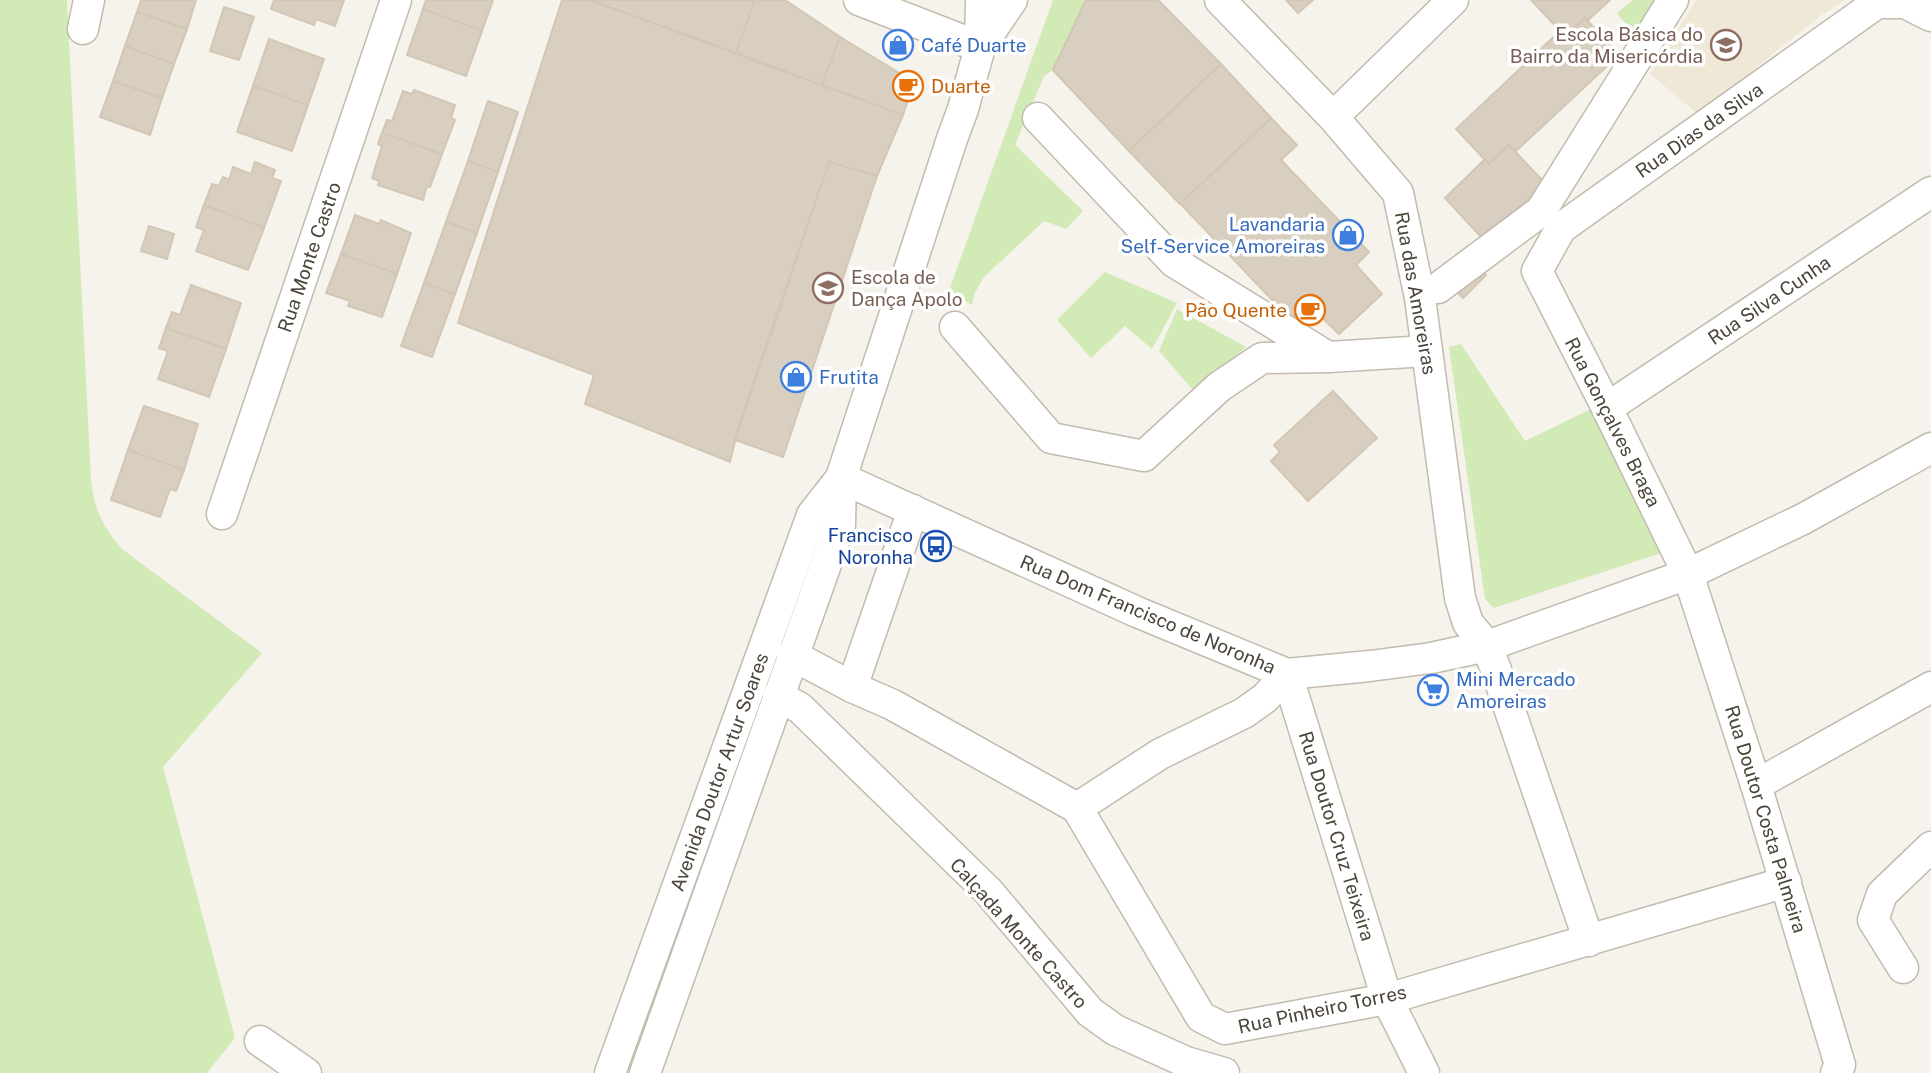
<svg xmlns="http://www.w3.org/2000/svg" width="1931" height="1073" viewBox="0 0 1931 1073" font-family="'Public Sans',sans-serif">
  <rect width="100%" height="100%" fill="#f6f3ec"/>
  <!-- education -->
  <path fill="#efe8d6" d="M1696 0H1845L1819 17 1698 114 1650 74Z"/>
  <!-- green -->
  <g fill="#d2eab5">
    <path d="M0 0H67L91 480C95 512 102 525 122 549L262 653 163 767 235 1038 207 1073H0Z"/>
    <path d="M1053 0H1086L1053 70 1044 76 1015 145 1083 211 1066 229 1044 221 983 278 974 295 972 305 949 291Z"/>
    <path d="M1633 0H1662L1638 39 1617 13Z"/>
    <path d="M1105 272 1177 303 1152 349 1125 326 1091 358 1057 320Z"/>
    <path d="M1177 309 1246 347 1194 391 1159 351Z"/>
    <path d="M1461 344 1525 441 1593 408 1661 553 1494 608 1485 599 1449 347Z"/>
  </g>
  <!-- building -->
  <g fill="#d8cfc1" stroke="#d3c7b4" stroke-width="2">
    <path d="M141 0H196L187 29 137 12Z"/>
    <path d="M274 0H344L335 26 316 19 314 25 271 9Z"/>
    <path d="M426 0H493L482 31 423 9Z"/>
    <path d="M562 0H590L903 115 877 176 829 162 738 429 730 462 585 404 594 375 458 323Z"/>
    <path d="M590 0H755L736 53Z"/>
    <path d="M755 0H785L840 37 822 85 736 53Z"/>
    <path d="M1086 0H1158L1297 145 1281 160 1369 252 1356 265 1382 294 1339 334 1311 307 1294 323 1053 70Z"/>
    <path d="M1086 0H1158L1221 64 1129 151 1053 70Z"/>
    <path d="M1286 0H1313L1298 13Z"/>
    <path d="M1531 0H1610L1587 21 1585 18 1565 36Z"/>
    <path d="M224 7 254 17 239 60 210 51Z"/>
    <path d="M423 9 482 31 466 76 407 55Z"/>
    <path d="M137 12 187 29 174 64 125 46Z"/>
    <path d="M1585 18 1619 55 1515 152 1509 145 1489 164 1456 129 1560 31 1565 36Z"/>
    <path d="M840 37 914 82 903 115 822 85Z"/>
    <path d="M269 39 324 59 308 105 253 86Z"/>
    <path d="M125 46 174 64 162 98 113 81Z"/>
    <path d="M1221 64 1271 118 1180 204 1129 151Z"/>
    <path d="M113 81 162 98 150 135 100 117Z"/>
    <path d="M253 86 308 105 292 151 237 132Z"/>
    <path d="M414 90 455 105 451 118 455 120 442 154 382 133 387 120 392 121 403 91 412 94Z"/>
    <path d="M488 101 518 112 498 172 468 161Z"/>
    <path d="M382 133 442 154 430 187 427 186 423 200 378 185 379 181 372 178 382 146 378 144Z"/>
    <path d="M1509 145 1545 183 1484 240 1445 198 1485 159 1489 164Z"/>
    <path d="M468 161 498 172 477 233 446 222Z"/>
    <path d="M255 162 275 170 272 178 281 181 264 228 204 205 212 184 219 186 223 177 229 180 233 167 251 174Z"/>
    <path d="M829 162 877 176 783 457 735 440Z"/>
    <path d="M204 205 264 228 248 270 196 251 204 230 196 227Z"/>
    <path d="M355 215 379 224 381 220 411 233 397 274 341 254Z"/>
    <path d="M446 222 477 233 455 294 424 283Z"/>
    <path d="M149 226 174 234 167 259 141 251Z"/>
    <path d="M341 254 397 274 382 317 348 306 350 301 326 293Z"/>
    <path d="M1474 262 1486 275 1463 298 1450 285Z"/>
    <path d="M424 283 455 294 432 357 401 346Z"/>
    <path d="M191 285 241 303 226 349 166 328 172 312 180 315Z"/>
    <path d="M166 328 226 349 209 397 158 379 168 351 159 348Z"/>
    <path d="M1333 391 1377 438 1308 501 1271 461 1280 452 1274 445Z"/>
    <path d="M144 406 198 424 184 470 128 450Z"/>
    <path d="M128 450 184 470 176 491 170 489 160 517 111 500Z"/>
  </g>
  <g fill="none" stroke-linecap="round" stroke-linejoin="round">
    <!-- street casing -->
    <g stroke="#c2bbae" stroke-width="33">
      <g id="street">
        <path d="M859 0 980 47"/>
        <path d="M1220 0 1333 117 1398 193 1420 298 1460 598 1468 623 1487 646 1495 667 1589 941"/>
        <path d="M83 29 89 0"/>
        <path d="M980 47 1012 0"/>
        <path d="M1333 117 1453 0"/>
        <path d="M1038 118 1174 262 1328 357"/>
        <path d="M1438 288 1541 211 1673 0"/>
        <path d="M955 327 1051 438 1144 456 1219 387 1262 358 1329 357 1427 351"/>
        <path d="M1607 408 1931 192"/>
        <path d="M841 478 1137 612 1287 674 1370 666 1431 658 1487 646 1688 574 1803 519 1931 448"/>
        <path d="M222 514 396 0"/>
        <path d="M792 655 852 687 893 705 1077 808 1201 1017 1225 1029 1387 999 1786 882"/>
        <path d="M852 687 913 510"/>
        <path d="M778 696 800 708 988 891 1090 1012 1115 1030 1186 1062 1224 1073"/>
        <path d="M1756 785 1931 687"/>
        <path d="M1077 808 1160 754 1244 713 1265 698 1287 674 1387 999 1424 1073"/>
        <path d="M1903 968 1873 920 1882 894 1931 847"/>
        <path d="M260 1041 306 1073"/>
        <path d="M610 1073 812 515 841 478"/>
        <path d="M645 1073 840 525 841 478 952 139 963 109 980 47 981 0"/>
        <path d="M1836 1073 1840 1065 1756 785 1688 574 1607 408 1537 271 1561 228 1877 3H1905L1931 16"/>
      </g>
    </g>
    <!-- street -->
    <use href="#street" stroke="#fff" stroke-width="30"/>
  </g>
  <!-- icons -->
  <defs>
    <g id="shop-ring" transform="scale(1.575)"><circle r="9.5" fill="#fff" stroke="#3f7fe0" stroke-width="1.5"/><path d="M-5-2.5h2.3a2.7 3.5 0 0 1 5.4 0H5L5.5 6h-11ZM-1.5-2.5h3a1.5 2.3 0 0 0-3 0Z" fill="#3f7fe0"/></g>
    <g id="school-ring" transform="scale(1.575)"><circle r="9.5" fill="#fff" stroke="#8d6e63" stroke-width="1.5"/><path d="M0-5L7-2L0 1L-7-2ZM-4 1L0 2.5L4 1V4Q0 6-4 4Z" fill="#8d6e63"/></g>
    <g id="cafe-ring" transform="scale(1.575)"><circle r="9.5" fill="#fff" stroke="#e8710a" stroke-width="1.5"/><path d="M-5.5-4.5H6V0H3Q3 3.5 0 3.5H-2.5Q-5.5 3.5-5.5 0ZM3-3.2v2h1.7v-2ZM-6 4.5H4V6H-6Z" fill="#e8710a"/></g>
    <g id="bus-ring" transform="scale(1.575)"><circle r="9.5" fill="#fff" stroke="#1a4fb4" stroke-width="1.5"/><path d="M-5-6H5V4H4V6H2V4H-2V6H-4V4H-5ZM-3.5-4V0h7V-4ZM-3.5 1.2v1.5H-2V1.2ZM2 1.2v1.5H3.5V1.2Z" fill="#1a4fb4"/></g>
    <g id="supermarket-ring" transform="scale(1.575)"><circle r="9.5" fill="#fff" stroke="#3f7fe0" stroke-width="1.5"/><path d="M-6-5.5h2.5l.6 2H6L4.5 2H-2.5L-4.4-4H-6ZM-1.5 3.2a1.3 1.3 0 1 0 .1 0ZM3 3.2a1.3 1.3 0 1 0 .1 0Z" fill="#3f7fe0"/></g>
  </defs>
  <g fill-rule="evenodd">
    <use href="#shop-ring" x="898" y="45"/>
    <use href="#school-ring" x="1726" y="45"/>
    <use href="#cafe-ring" x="908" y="86"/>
    <use href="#shop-ring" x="1348" y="235"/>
    <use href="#school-ring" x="828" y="288"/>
    <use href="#cafe-ring" x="1310" y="310"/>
    <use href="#shop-ring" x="796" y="377"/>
    <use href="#bus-ring" x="936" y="546"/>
    <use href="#supermarket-ring" x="1433" y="690"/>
  </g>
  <g text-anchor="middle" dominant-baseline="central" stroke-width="7" stroke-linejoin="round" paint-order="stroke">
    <!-- education labels -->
    <g font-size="19" fill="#785e54" stroke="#fff" text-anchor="end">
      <text x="1703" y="34">Escola Básica do<tspan x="1703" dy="22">Bairro da Misericórdia</tspan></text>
      <text x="851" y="277" text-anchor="start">Escola de<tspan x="851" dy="22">Dança Apolo</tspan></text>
    </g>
    <!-- shop labels -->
    <g font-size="19" fill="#366cbe" stroke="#fff" text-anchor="start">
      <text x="921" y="45">Café Duarte</text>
      <text x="1325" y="224" text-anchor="end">Lavandaria<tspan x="1325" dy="22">Self-Service Amoreiras</tspan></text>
      <text x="819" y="377">Frutita</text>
      <text x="1456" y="679">Mini Mercado<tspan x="1456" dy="22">Amoreiras</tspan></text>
    </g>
    <!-- food labels -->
    <g font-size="19" fill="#c56008" stroke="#fff" text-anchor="start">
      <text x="931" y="86">Duarte</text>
      <text x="1287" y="310" text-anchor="end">Pão Quente</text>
    </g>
    <!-- street labels -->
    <g font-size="19" fill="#4b4439" stroke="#fff">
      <text transform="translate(1699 130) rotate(-35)">Rua Dias da Silva</text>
      <text transform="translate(309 257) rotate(-71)">Rua Monte Castro</text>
      <text transform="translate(1416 293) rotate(80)">Rua das Amoreiras</text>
      <text transform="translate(1769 300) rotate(-34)">Rua Silva Cunha</text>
      <text transform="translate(1613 422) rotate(63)">Rua Gonçalves Braga</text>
      <text transform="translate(1148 614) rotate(23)">Rua Dom Francisco de Noronha</text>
      <text transform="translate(719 772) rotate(-70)">Avenida Doutor Artur Soares</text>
      <text transform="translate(1766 819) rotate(73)">Rua Doutor Costa Palmeira</text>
      <text transform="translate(1337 836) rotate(73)">Rua Doutor Cruz Teixeira</text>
      <text transform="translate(1019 933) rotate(48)">Calçada Monte Castro</text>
      <text transform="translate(1322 1009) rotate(-12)">Rua Pinheiro Torres</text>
    </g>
    <!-- transit labels -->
    <g font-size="19" fill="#164399" stroke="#fff" text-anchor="end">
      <text x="913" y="535">Francisco<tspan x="913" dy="22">Noronha</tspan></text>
    </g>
  </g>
</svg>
